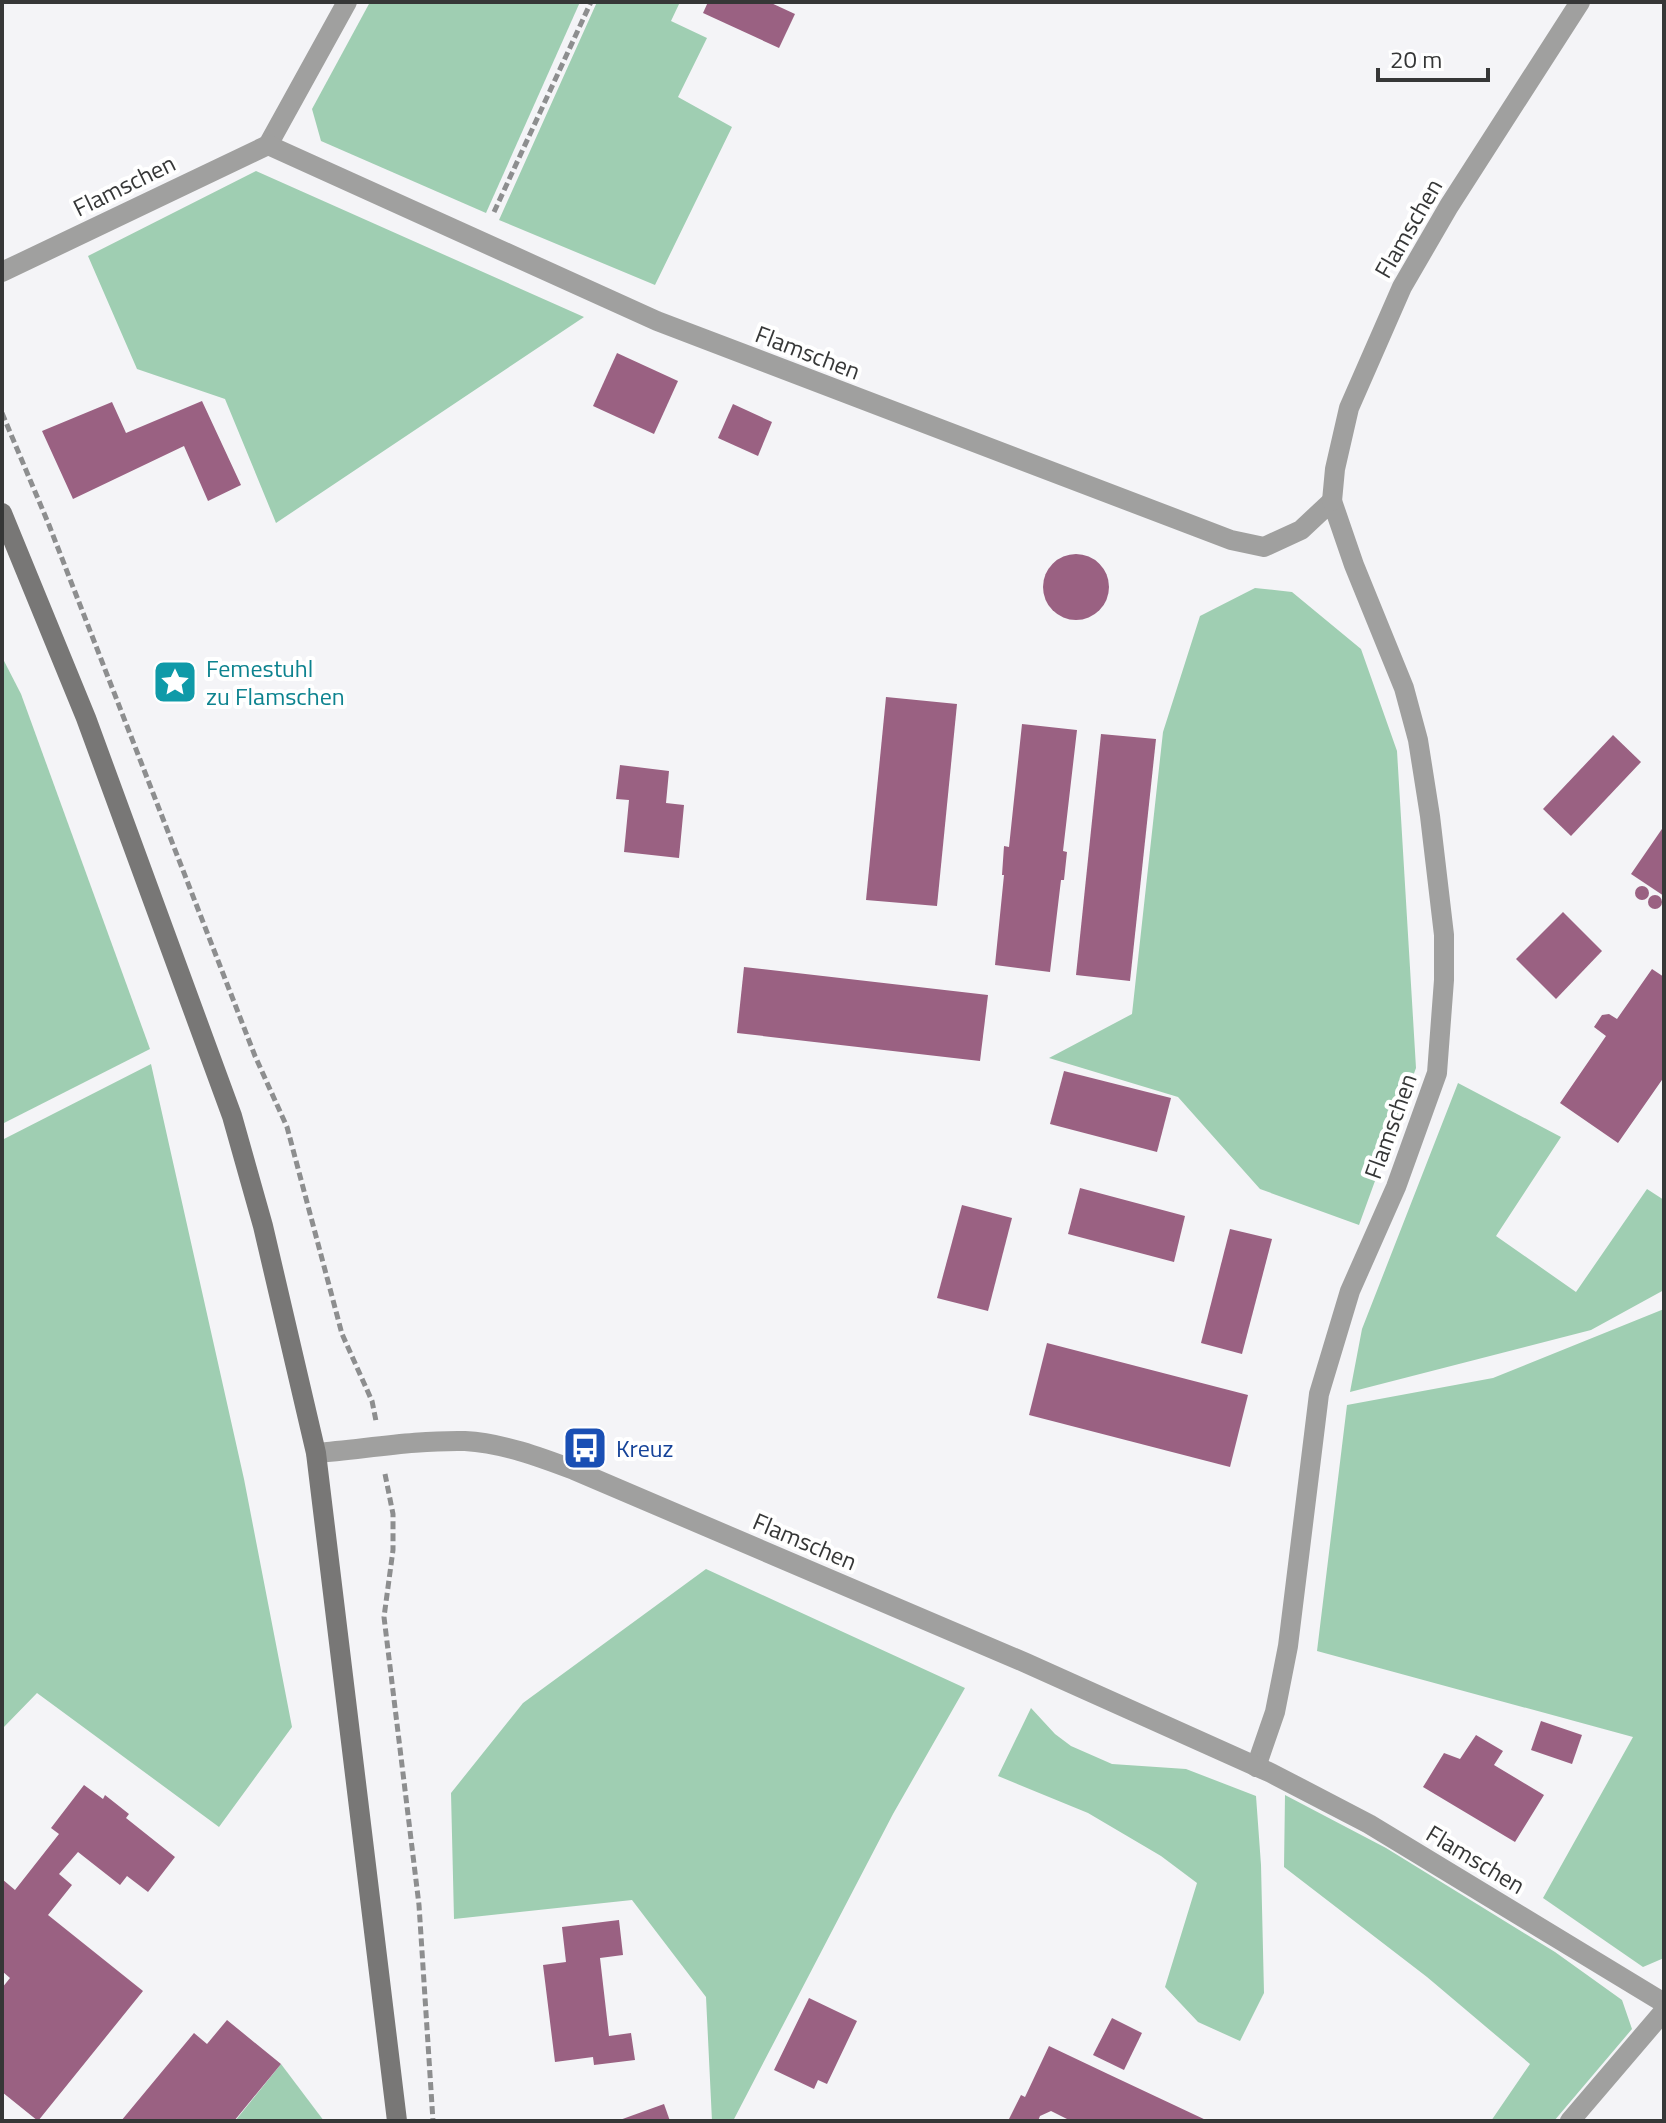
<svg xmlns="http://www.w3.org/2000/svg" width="1666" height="2123" viewBox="0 0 1666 2123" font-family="'Titillium Web',sans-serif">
  <rect width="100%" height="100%" fill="#f4f4f7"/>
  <!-- green -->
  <g fill="#9fceb2">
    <path d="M370 2H580L486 213 321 141 312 109Z"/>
    <path d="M597 2H680L671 21 707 38 678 97 732 127 655 285 499 220Z"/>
    <path d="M256 171 584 317 276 523 225 399 137 369 88 256Z"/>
    <path d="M1255 588 1292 592 1361 649 1397 751 1416 1068 1359 1225 1260 1189 1178 1097 1049 1058 1132 1014 1163 732 1200 616Z"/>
    <path d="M2 657 21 694 150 1049 2 1124Z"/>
    <path d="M151 1064 244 1479 292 1727 219 1827 37 1693 2 1729V1140Z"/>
    <path d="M1458 1083 1561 1137 1496 1236 1576 1292 1647 1189 1664 1200V1290L1591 1330 1350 1392 1362 1329Z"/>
    <path d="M1664 1309V1958L1643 1967 1543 1898 1633 1737 1317 1651 1347 1405 1493 1378Z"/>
    <path d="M706 1569 965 1688 893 1814 733 2121H712L706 1997 632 1900 454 1919 451 1793 523 1703Z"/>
    <path d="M1031 1708 1055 1734 1071 1746 1112 1764 1186 1769 1256 1796 1261 1865 1264 1993 1240 2041 1198 2022 1165 1987 1197 1883 1161 1856 1088 1813 998 1776Z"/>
    <path d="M1285 1795 1386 1848 1555 1952 1622 2000 1632 2029 1554 2121H1491L1530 2064 1427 1977 1284 1867Z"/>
    <path d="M281 2064 324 2121H235Z"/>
  </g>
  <!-- building -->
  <g fill="#9a6182">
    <path d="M708 2H769L795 14 779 48 703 13Z"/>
    <path d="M617 353 678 381 654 434 593 406Z"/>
    <path d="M202 401 241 485 208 501 184 446 73 499 42 431 112 402 126 433Z"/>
    <path d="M733 404 772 422 758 456 718 438Z"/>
    <circle cx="1076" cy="587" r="33"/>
    <path d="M886 697 957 704 937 906 866 900Z"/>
    <path d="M1022 724 1077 730 1063 851 1067 852 1064 880H1061L1050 972 995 965 1004 875H1002L1004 846 1009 847Z"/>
    <path d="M1101 734 1156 739 1130 981 1076 975Z"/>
    <path d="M1613 735 1641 762 1571 836 1543 809Z"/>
    <path d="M620 765 669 771 666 803 684 805 679 858 624 852 629 800 616 799Z"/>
    <path d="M1664 826V896L1631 874Z"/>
    <circle cx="1642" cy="893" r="7"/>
    <circle cx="1655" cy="902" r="7"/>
    <path d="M1563 912 1602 951 1556 999 1516 959Z"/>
    <path d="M744 967 988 995 980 1061 737 1033Z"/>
    <path d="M1652 969 1664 977V1077L1618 1143 1560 1103 1606 1036 1594 1027 1602 1015 1609 1014 1617 1019Z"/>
    <path d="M1064 1071 1171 1098 1157 1152 1050 1124Z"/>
    <path d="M1080 1188 1185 1216 1174 1262 1068 1234Z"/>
    <path d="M962 1205 1012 1218 988 1311 937 1298Z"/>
    <path d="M1230 1229 1272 1239 1242 1354 1201 1343Z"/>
    <path d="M1047 1343 1248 1395 1230 1467 1029 1415Z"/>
    <path d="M1541 1721 1582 1735 1572 1764 1531 1750Z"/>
    <path d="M1476 1735 1503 1751 1494 1765 1544 1795 1515 1842 1423 1787 1444 1753 1460 1759Z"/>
    <path d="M84 1785 103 1799 105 1795 129 1814 126 1818 175 1857 148 1892 127 1876 120 1885 78 1852 59 1874 72 1885 48 1915 143 1991 38 2121 2 2092V1988L10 1978 2 1971V1879L15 1890 59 1834 51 1828Z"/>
    <path d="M619 1920 623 1955 600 1958 609 2036 631 2033 635 2060 594 2065 593 2057 555 2062 543 1965 566 1962 562 1927Z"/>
    <path d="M809 1998 857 2021 827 2084 818 2080 814 2089 774 2070Z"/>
    <path d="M1112 2018 1142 2033 1124 2070 1093 2055Z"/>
    <path d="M227 2020 281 2064 234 2121H121L194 2033 207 2044Z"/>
    <path d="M1049 2046 1108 2074 1208 2121H1071L1051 2111 1040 2116 1038 2121H1008L1021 2095 1025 2097Z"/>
    <path d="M664 2104 670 2121H617Z"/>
  </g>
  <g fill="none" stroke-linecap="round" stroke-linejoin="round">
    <!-- path -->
    <g stroke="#8d8e8f" stroke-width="5" stroke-dasharray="8 4" stroke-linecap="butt">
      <path d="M494 212 591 2"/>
      <path d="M2 413 49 525 255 1056 287 1127 342 1334 372 1401 376 1421"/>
      <path d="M385 1474 393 1514V1550L384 1617 419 1905 433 2121"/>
    </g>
    <!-- minor -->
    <g stroke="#a0a09f" stroke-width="20">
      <path d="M268 145 347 2"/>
      <path d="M2 272 268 145 657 321 1231 540 1264 547 1301 530 1332 501 1354 565 1404 688 1418 740 1430 816 1444 935V980L1437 1073 1396 1187 1350 1291 1319 1394 1288 1646 1275 1712 1256 1767"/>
      <path d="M1332 501 1335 469 1349 408 1402 287 1449 206 1580 2"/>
      <path d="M316 1453C365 1449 416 1440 465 1441 502 1443 540 1457 574 1470L1026 1663 1271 1773 1369 1824 1664 2003"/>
      <path d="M1570 2121 1664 2011"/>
    </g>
    <!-- secondary -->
    <path stroke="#787776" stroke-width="20" d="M2 513 86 718 232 1116 263 1226 316 1453 397 2121"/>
  </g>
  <!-- icons -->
  <defs>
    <g id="sight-square" transform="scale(2.3)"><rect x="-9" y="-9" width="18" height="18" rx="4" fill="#0f9aa8" stroke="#fff"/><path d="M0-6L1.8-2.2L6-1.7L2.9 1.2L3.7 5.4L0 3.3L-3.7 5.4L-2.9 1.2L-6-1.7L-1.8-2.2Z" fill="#fff"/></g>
    <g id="bus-square" transform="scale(2.3)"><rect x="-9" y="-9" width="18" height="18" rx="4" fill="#1a4fb4" stroke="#fff"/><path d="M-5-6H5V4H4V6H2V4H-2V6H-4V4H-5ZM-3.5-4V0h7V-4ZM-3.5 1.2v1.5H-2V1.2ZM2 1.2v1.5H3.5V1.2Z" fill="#fff"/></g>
  </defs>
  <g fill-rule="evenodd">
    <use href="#sight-square" x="175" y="682"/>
    <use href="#bus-square" x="585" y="1448"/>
  </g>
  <g text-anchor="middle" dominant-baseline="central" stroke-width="8" stroke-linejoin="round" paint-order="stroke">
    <!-- street labels -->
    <g font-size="24" fill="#363737" stroke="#fff">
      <text transform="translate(124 185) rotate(-26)">Flamschen</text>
      <text transform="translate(1408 228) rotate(-60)">Flamschen</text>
      <text transform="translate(808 352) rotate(21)">Flamschen</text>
      <text transform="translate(1390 1126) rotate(-70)">Flamschen</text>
      <text transform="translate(805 1541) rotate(23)">Flamschen</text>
      <text transform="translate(1476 1859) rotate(31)">Flamschen</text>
    </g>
    <!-- culture labels -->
    <g font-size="24" fill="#0d838f" stroke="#fff" text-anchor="start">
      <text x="206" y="668">Femestuhl<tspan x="206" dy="28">zu Flamschen</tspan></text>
    </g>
    <!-- transit labels -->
    <g font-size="24" fill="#164399" stroke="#fff" text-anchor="start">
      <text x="616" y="1448">Kreuz</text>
    </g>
  </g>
  <!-- border -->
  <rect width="1666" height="2123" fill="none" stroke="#363737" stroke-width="8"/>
  <!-- scale -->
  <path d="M1378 68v12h110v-12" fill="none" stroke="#363737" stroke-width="4"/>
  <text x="1390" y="68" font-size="24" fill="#363737" stroke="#ffffff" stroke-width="6" paint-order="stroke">20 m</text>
</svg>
